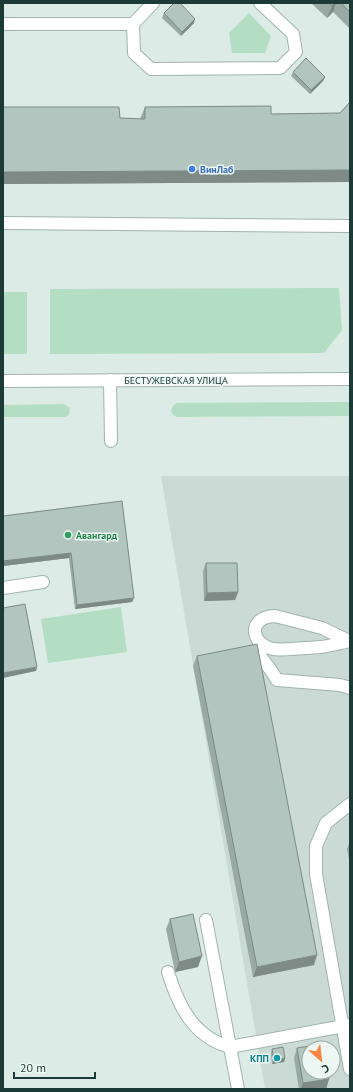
<svg xmlns="http://www.w3.org/2000/svg" width="353" height="1092" viewBox="0 0 353 1092" font-family="'PT Sans',sans-serif">
  <rect width="100%" height="100%" fill="#ddebe6"/>
  <!-- built -->
  <path fill="#cbdad5" fill-rule="evenodd" d="M161 476H350V1089H265ZM309 1048H333V1072H309Z"/>
  <!-- green -->
  <g fill="#b3dec3">
    <path d="M249 13 271 36 265 53H232L229 33Z"/>
    <path d="M339 288 342 330 324 353 50 354V289Z"/>
    <rect x="3" y="292" width="24" height="62"/>
    <path d="M350 402V416L177 417 173 415 171 411 173 406 177 403Z"/>
    <path d="M64 404 70 408 69 415 65 417H3V405Z"/>
    <path d="M121 607 127 652 48 663 41 619Z"/>
  </g>
  <g fill="none" stroke-linecap="round" stroke-linejoin="round">
    <!-- service casing -->
    <g stroke="#a0b3ae" stroke-width="14">
      <g id="service">
        <path d="M153 3 133 24 134 53 151 69 280 68 296 52 293 34 260 3"/>
        <path d="M3 24H133"/>
        <path d="M3 223 350 226"/>
        <path d="M110 380 111 441"/>
        <path d="M3 588 43 582"/>
        <path d="M349 641 322 628 275 616C247 617 250 644 273 649 279 650 286 649 292 649 301 648 310 648 320 647 330 646 340 643 350 641"/>
        <path d="M259 642 260 656 270 669 277 680 340 685 350 688"/>
        <path d="M350 804 326 823 316 846V874L350 1069"/>
        <path d="M206 920 238 1089"/>
        <path d="M168 972C178 1005 193 1037 230 1047L349 1025"/>
      </g>
    </g>
    <!-- tertiary casing -->
    <g stroke="#a0b3ae" stroke-width="14">
      <path id="tertiary" d="M3 381 350 379"/>
    </g>
    <!-- service -->
    <use href="#service" stroke="#fff" stroke-width="12"/>
    <!-- tertiary -->
    <use href="#tertiary" stroke="#fff" stroke-width="12"/>
  </g>
  <!-- wall -->
  <g fill="#99a9a4">
    <path d="M311 3H350V29L333 12 327 18Z"/>
    <path d="M164 13 194 23 181 36 162 18Z"/>
    <path d="M293 72 325 77 323 81 310 94 291 76Z"/>
    <path d="M350 102V182L3 184 120 118 140 119 145 107 271 114 340 113Z"/>
    <path d="M122 501 134 598 132 602 75 609 69 558 3 566V516Z"/>
    <path d="M206 563 238 592 235 600 204 601 203 571Z"/>
    <path d="M197 656 314 965 253 977 193 666Z"/>
    <path d="M350 841V864L347 849Z"/>
    <path d="M170 919 198 967 175 972 166 929Z"/>
    <path d="M297 1048 329 1079 326 1089H299L294 1058Z"/>
    <path d="M272 1049 285 1058 284 1062 272 1064 271 1053Z"/>
  </g>
  <!-- shaded-wall -->
  <g fill="#7d8a86">
    <path d="M334 3H336L333 12 327 18 332 6Z"/>
    <path d="M195 19 194 23 181 36 182 32Z"/>
    <path d="M325 77 323 81 310 94 311 90Z"/>
    <path d="M350 170V182L3 184V172Z"/>
    <path d="M71 553 69 558 3 566V561Z"/>
    <path d="M238 592 235 600 204 601 207 593Z"/>
    <path d="M134 598 132 602 75 609 77 605Z"/>
    <path d="M37 667 36 671 3 678V673Z"/>
    <path d="M317 955 314 965 253 977 257 967Z"/>
    <path d="M202 956 198 967 175 972 179 962Z"/>
    <path d="M285 1058 284 1062 272 1064 274 1060Z"/>
    <path d="M329 1079 326 1089H301L303 1083Z"/>
  </g>
  <!-- building -->
  <g fill="#b2c5bf" stroke="#7d8a86">
    <path d="M174 3H180L195 19 182 32 164 13Z"/>
    <path d="M329 3H334L332 6Z"/>
    <path d="M341 3H350V12Z"/>
    <path d="M306 58 325 77 311 90 293 72Z"/>
    <path d="M350 102V170L3 172V107H119L120 118 145 119V107L271 106V114L340 113Z"/>
    <path d="M122 501 134 598 77 605 71 553 3 561V516Z"/>
    <path d="M206 563H237L238 592 207 593Z"/>
    <path d="M25 604 37 667 3 673V608Z"/>
    <path d="M257 644 317 955 257 967 197 656Z"/>
    <path d="M193 914 202 956 179 962 170 919Z"/>
    <path d="M323 1044 324 1048H309V1072H328L329 1079 303 1083 297 1048Z"/>
    <path d="M283 1047 285 1058 274 1060 272 1049Z"/>
  </g>
  <!-- markers -->
  <circle fill="#3f7fe0" stroke="#edf7f3" stroke-width="1.5" cx="192" cy="169" r="4"/>
  <circle fill="#2e9e5b" stroke="#edf7f3" stroke-width="1.5" cx="68" cy="535" r="4"/>
  <circle fill="#0f9aa8" stroke="#edf7f3" stroke-width="1.5" cx="277" cy="1058" r="4"/>
  <g text-anchor="middle" dominant-baseline="central" stroke-width="3" stroke-linejoin="round" paint-order="stroke">
    <!-- shop labels -->
    <g font-size="10" font-weight="bold" fill="#366cbe" stroke="#edf7f3" text-anchor="start">
      <text x="200" y="169">ВинЛаб</text>
    </g>
    <!-- street labels -->
    <g font-size="10" fill="#1d3b36" stroke="#edf7f3">
      <text x="176" y="380">БЕСТУЖЕВСКАЯ УЛИЦА</text>
    </g>
    <!-- leisure labels -->
    <g font-size="10" font-weight="bold" fill="#27864d" stroke="#edf7f3" text-anchor="start">
      <text x="76" y="535">Авангард</text>
    </g>
    <!-- culture labels -->
    <g font-size="10" font-weight="bold" fill="#0d838f" stroke="#edf7f3" text-anchor="end">
      <text x="269" y="1058">КПП</text>
    </g>
  </g>
  <!-- border -->
  <rect width="353" height="1092" fill="none" stroke="#1d3b36" stroke-width="8"/>
  <!-- north arrow -->
  <g transform="translate(321 1060) rotate(152)"><circle r="19" fill="#edf7f3" stroke="#9aaca7"/>
  <path d="M0-3L7 15L0 10L-7 15Z" fill="#ff8546"/>
  <text y="-6" font-size="11" font-weight="bold" text-anchor="middle" fill="#1d3b36">С</text>
  </g>
  <!-- scale -->
  <path d="M14 1072v6h81v-6" fill="none" stroke="#1d3b36" stroke-width="2"/>
  <text x="20" y="1072" font-size="12" fill="#1d3b36" stroke="#edf7f3" stroke-width="3" paint-order="stroke">20 m</text>
</svg>
